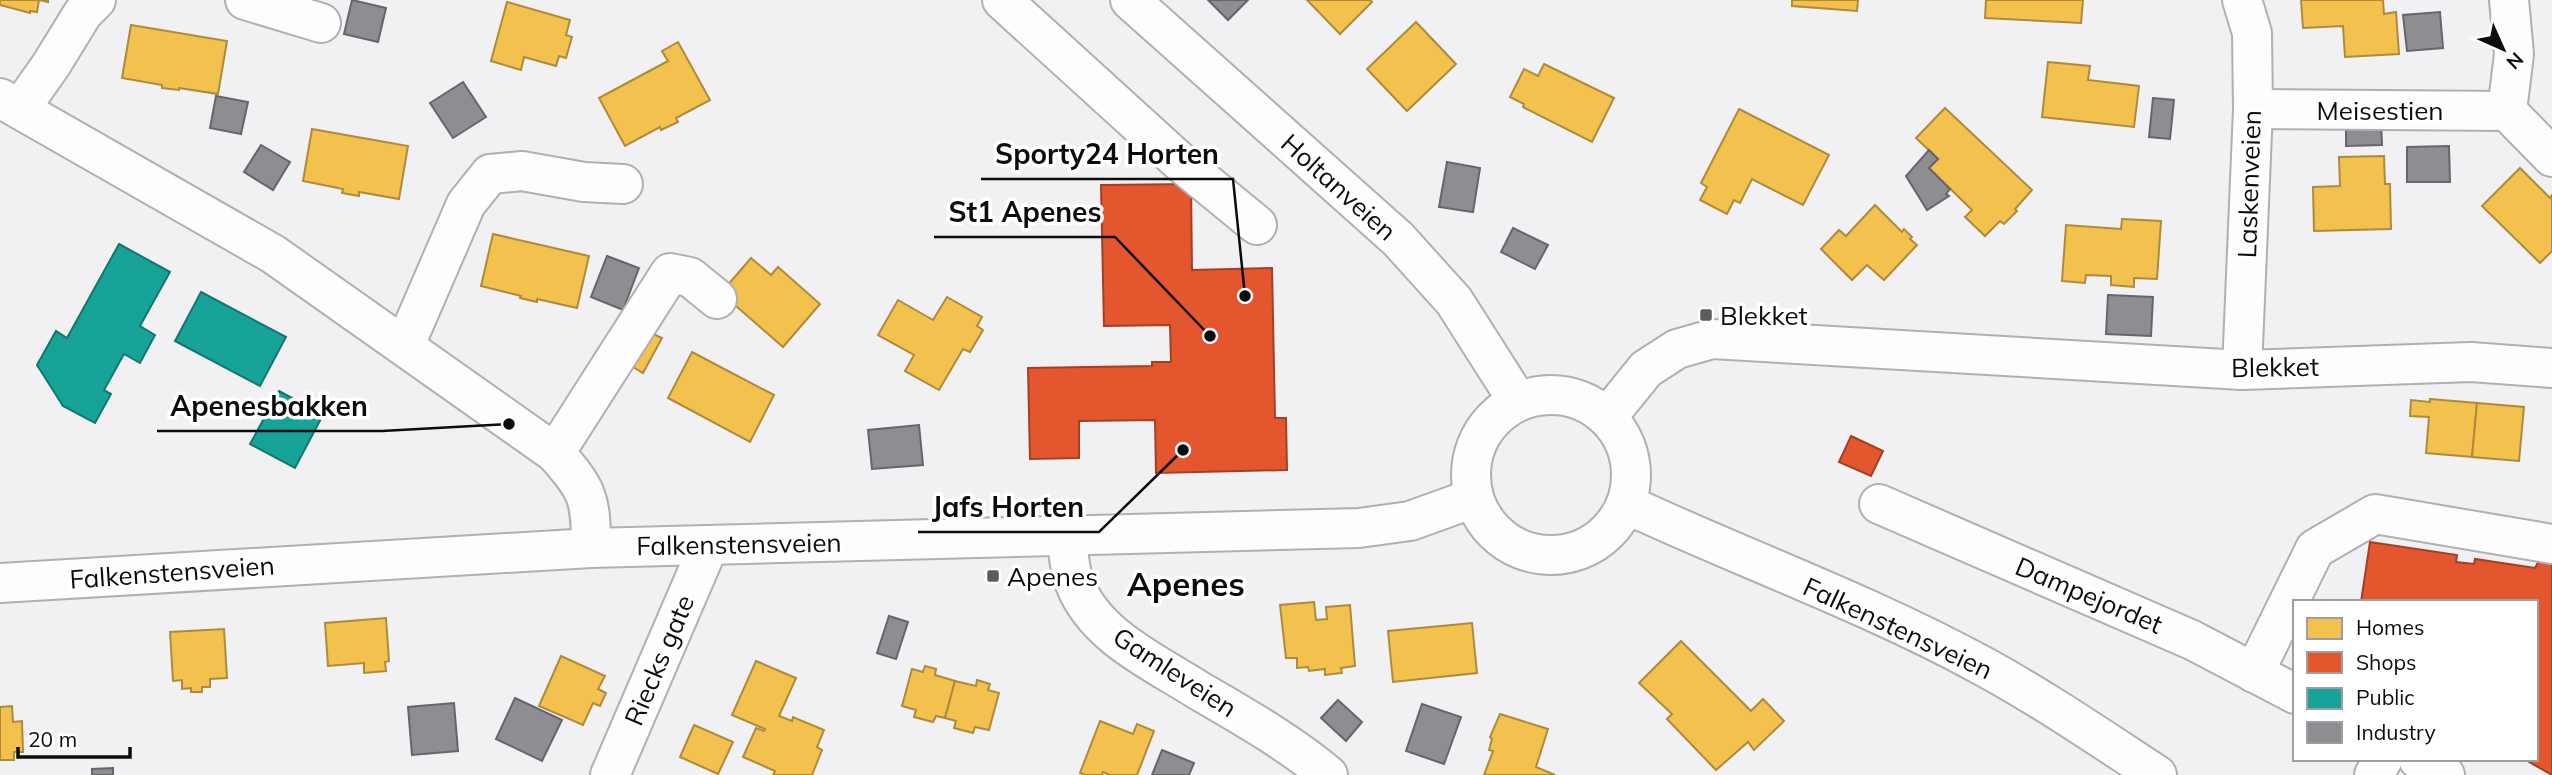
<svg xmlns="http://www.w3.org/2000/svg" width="2552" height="775" viewBox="0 0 2552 775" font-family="Mulish,sans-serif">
  <rect width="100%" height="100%" fill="#f1f0f3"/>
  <!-- homes -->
  <g fill="#f2c14e" stroke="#ad8b3b" stroke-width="2">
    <path d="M0 0H48V2L39 0 37 12 30 11V13L0 5Z"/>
    <path d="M1307 0H1370L1372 2 1340 34Z"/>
    <path d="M1792 0H1858L1857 11 1792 6Z"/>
    <path d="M1986 0H2083L2081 23 1985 18Z"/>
    <path d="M2301 0H2383L2384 14 2396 12 2399 54 2345 57 2343 26 2303 28Z"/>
    <path d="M507 2 570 20 566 35 572 37 566 58 559 56 556 66 524 57 521 70 491 61Z"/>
    <path d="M1416 22 1456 64 1407 111 1367 69Z"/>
    <path d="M131 25 227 41 218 94 179 88V90L162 88V85L122 78Z"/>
    <path d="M678 42 710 100 676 118 678 122 661 130 660 127 625 146 599 98 668 61 662 51Z"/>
    <path d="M2048 62 2090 66 2088 80 2139 86 2134 127 2042 117Z"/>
    <path d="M1544 64 1614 98 1592 142 1523 107 1524 104 1510 97 1524 69 1538 76Z"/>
    <path d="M1945 108 2032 190 2015 209 2017 211 2004 224 2000 221 1985 236 1965 217 1972 210 1929 168 1938 159 1916 138Z"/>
    <path d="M1739 109 1829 155 1803 205 1752 179 1740 203 1734 200 1727 214 1700 200 1707 187 1701 183Z"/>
    <path d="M312 129 408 146 399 199 359 192V196L342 193 343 189 303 181Z"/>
    <path d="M2384 156 2385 184H2390L2391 229 2314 231 2313 187 2340 186 2339 157Z"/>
    <path d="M2520 168 2550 198 2552 195V251L2540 263 2482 206Z"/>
    <path d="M1875 205 1902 232 1904 229 1912 237 1910 239 1917 245 1884 280 1867 265 1852 280 1821 249 1839 230 1846 236Z"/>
    <path d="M2122 219 2161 221 2157 279 2134 278V287L2111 285V276L2086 275 2085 283 2062 281 2066 225 2121 229Z"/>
    <path d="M493 234 589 256 577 308 537 299V302L520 298 521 296 481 286Z"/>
    <path d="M751 258 771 275 778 267 820 304 783 347 721 293Z"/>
    <path d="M947 297 982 317 977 326 983 330 970 352 963 349 939 390 905 371 914 355 878 335 898 300 933 320Z"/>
    <path d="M651 333 662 338 643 373 633 367Z"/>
    <path d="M692 352 774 395 750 442 668 398Z"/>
    <path d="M2430 399 2477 403 2472 457 2426 453 2429 417 2410 416 2411 400 2430 402Z"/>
    <path d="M2477 403 2524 407 2519 461 2472 457Z"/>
    <path d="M1314 602 1316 620 1327 619 1326 607 1350 605 1355 666 1341 668 1342 673 1325 675V669L1309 671 1308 667 1297 668V658H1286L1280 605Z"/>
    <path d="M386 618 389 661 385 662 386 671 364 673V663L328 666 325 623Z"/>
    <path d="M1472 623 1477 673 1393 682 1388 631Z"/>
    <path d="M224 629 227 678 210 679V687H202V692H191V688L182 689V680L173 681 170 632Z"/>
    <path d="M1681 641 1751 711 1763 699 1784 721 1754 750 1748 742 1716 770 1667 719 1672 714 1639 683Z"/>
    <path d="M561 656 605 676 598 689 606 693 600 706 593 703 583 725 539 706Z"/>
    <path d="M756 661 796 678 779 716 792 721 793 717 824 730 817 747 822 750 812 775H773L775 771 743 757 756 728 764 731 765 729 732 715Z"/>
    <path d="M925 666 936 669 935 675 955 681 945 718 936 716 933 722 914 717 916 710 902 706 912 669 923 672Z"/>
    <path d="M977 680 990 684 988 690 999 693 989 730 975 727 973 733 954 728 956 721 945 718 955 681 976 686Z"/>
    <path d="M12 706 13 722 22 721 23 752H14V760H0V707Z"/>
    <path d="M1500 714 1548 729 1536 767 1555 775H1484L1493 751 1489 750 1492 739 1490 737Z"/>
    <path d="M1100 721 1133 734 1137 724 1154 731 1137 775H1110L1103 772 1102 775H1085L1080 773Z"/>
    <path d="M694 725 733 742 718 774 680 757Z"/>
  </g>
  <!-- shops -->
  <g fill="#e4572e" stroke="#a34024" stroke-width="2">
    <path d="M1191 184 1192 270 1272 268 1275 418H1286L1287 470 1156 473 1155 420 1079 421V458L1030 459 1028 368 1152 366V362H1171L1170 325 1104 326 1101 185Z"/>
    <path d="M1851 436 1883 451 1871 476 1839 462Z"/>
    <path d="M2370 542 2457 555 2456 562 2474 564 2475 559 2535 568 2542 555 2552 560V775L2524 759H2536V602H2361Z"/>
  </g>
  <!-- public -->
  <g fill="#17a398" stroke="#14766f" stroke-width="2">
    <path d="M119 244 170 272 140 326 155 335 140 363 124 354 104 390 111 394 95 423 63 406 37 365 56 331 67 338Z"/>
    <path d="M201 292 286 337 260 386 175 341Z"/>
    <path d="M279 391 323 415 295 468 250 444Z"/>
  </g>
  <!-- industry -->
  <g fill="#8d8d92" stroke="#66666a" stroke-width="2">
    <path d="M352 0 386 8 378 42 344 34Z"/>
    <path d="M1208 0H1248L1228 20Z"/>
    <path d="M2440 12 2443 48 2407 51 2403 15Z"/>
    <path d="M463 82 486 117 453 138 430 103Z"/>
    <path d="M216 96 248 102 241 134 210 128Z"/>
    <path d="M2153 98 2174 100 2170 139 2149 137Z"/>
    <path d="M2381 119 2382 145 2346 146V120Z"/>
    <path d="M261 145 290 162 273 190 244 172Z"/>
    <path d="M2449 146 2450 182H2407V147Z"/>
    <path d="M1929 150 1938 159 1929 168 1950 189 1946 194 1949 196 1927 210 1906 176Z"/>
    <path d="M1447 162 1480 168 1473 212 1439 207Z"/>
    <path d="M1513 228 1548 245 1535 269 1501 252Z"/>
    <path d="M607 256 639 268 623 310 591 297Z"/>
    <path d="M2108 295 2153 297 2151 336 2106 334Z"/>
    <path d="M919 425 923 465 872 469 868 430Z"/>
    <path d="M889 616 908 622 896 659 877 653Z"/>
    <path d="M515 698 562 720 542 761 496 739Z"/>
    <path d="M1338 700 1362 722 1346 741 1321 718Z"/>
    <path d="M454 703 458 751 412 755 408 707Z"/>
    <path d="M1422 704 1461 717 1444 764 1406 751Z"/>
    <path d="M1162 750 1194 763 1189 775H1152Z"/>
    <path d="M113 768V775H92V769Z"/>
  </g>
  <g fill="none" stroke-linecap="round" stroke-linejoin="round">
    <!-- minor casing -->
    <g stroke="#b0afb2" stroke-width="42">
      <g id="minor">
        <path d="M245 0 321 23"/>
        <path d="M1002 0 1179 161 1257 225"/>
        <path d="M20 109 51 65 83 13 96 0"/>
        <path d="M2253 109 2507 111 2552 157"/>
        <path d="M2507 111 2514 54 2509 0"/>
        <path d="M405 345 466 204 490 174 522 171 584 182 623 184"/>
        <path d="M2242 370 2253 109 2252 33 2242 0"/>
        <path d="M1608 416 1646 369 1677 349 1712 339 2242 370 2471 362 2552 368"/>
        <path d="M555 453 670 273 690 277 717 299"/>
        <path d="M1879 504 2192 640 2295 694"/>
        <path d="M1066 537C1069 552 1069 570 1075 584 1095 636 1154 662 1198 690 1242 716 1289 742 1328 775"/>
        <path d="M2254 673 2315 549 2375 514 2552 544"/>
        <path d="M2418 759 2445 775"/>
        <path d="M610 775 709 545"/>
        <path d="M2374 775 2383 759"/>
      </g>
    </g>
    <!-- major casing -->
    <g stroke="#b0afb2" stroke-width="42">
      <g id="major">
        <path d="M1130 0 1398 239 1454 301 1517 400"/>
        <path d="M0 98 273 254 555 453C588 490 591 498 591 548"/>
        <circle cx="1551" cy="475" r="80"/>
        <path d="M1626 504C1744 559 1867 603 1981 665 2042 698 2099 737 2157 775"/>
        <path d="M0 583 591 548 1359 528 1410 521 1474 498"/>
      </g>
    </g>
    <!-- minor -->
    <use href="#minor" stroke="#fdfdfd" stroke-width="38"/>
    <!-- major -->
    <use href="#major" stroke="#fdfdfd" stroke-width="38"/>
  </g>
  <!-- markers -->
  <g fill="#5c5c5e" stroke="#fff" stroke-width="2.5">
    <rect x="1699" y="308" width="14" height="14" rx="3.5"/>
    <rect x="986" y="569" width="14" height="14" rx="3.5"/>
  </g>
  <g text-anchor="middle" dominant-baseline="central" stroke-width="7" stroke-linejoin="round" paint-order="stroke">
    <!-- street labels -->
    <g font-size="26" fill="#0c0c0e" stroke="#fff">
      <text x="2380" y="110">Meisestien</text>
      <text transform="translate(2249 184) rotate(-88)">Laskenveien</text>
      <text transform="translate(1339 187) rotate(42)">Holtanveien</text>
      <text transform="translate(2275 367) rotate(-1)">Blekket</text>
      <text transform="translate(739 544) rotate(-1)">Falkenstensveien</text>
      <text transform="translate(172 572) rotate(-4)">Falkenstensveien</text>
      <text transform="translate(2089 595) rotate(23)">Dampejordet</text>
      <text transform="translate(1898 628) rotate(25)">Falkenstensveien</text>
      <text transform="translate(659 660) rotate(-67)">Riecks gate</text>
      <text transform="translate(1175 672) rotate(33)">Gamleveien</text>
    </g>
    <!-- poi labels -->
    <g font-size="26" fill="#0c0c0e" stroke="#fff" text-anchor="start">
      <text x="1720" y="315">Blekket</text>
      <text x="1007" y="576">Apenes</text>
    </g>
    <!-- district labels -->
    <g font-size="33" font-weight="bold" fill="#0c0c0e" stroke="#fff">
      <text x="1186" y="583">Apenes</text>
    </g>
  </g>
  <!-- callouts -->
  <path fill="none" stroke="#0c0c0e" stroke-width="2.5" d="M1245 296L1233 179H981M1210 336L1115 237H934M509 424L382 431H157M1183 450L1099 532H918"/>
  <g fill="#0c0c0e" stroke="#fff" stroke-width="2.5">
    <circle cx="1245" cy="296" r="7"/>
    <circle cx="1210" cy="336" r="7"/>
    <circle cx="509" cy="424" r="7"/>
    <circle cx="1183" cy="450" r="7"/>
  </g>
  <g font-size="28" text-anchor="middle" font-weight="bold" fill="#0c0c0e" stroke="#fff" stroke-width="7" stroke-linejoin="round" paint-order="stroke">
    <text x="1107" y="164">Sporty24 Horten</text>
    <text x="1025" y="222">St1 Apenes</text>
    <text x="269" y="416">Apenesbakken</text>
    <text x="1008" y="517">Jafs Horten</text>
  </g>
  <!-- legend -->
  <rect x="2293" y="600" width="245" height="161" fill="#ffffff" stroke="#9e9e9f" stroke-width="2"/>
  <rect x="2307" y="618" width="35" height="21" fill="#f2c14e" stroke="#9e9e9f" stroke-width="2"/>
  <text x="2356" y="635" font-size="21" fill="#0c0c0e">Homes</text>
  <rect x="2307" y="652" width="35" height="21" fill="#e4572e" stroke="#9e9e9f" stroke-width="2"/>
  <text x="2356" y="670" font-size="21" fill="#0c0c0e">Shops</text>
  <rect x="2307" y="688" width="35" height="21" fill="#17a398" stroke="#9e9e9f" stroke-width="2"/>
  <text x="2356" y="705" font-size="21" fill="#0c0c0e">Public</text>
  <rect x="2307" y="722" width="35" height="21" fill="#8d8d92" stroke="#9e9e9f" stroke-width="2"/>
  <text x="2356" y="740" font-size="21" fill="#0c0c0e">Industry</text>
  <!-- north arrow -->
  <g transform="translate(2503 49) rotate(135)" stroke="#ffffff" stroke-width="5" paint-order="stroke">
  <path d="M0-5L12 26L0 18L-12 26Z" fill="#0c0c0e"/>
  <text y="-10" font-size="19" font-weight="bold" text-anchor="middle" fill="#0c0c0e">N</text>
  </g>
  <!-- scale -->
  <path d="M18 747v10h112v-10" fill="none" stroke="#0c0c0e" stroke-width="3.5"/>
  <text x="28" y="747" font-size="21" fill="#0c0c0e" stroke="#ffffff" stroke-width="5" paint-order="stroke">20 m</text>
</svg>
